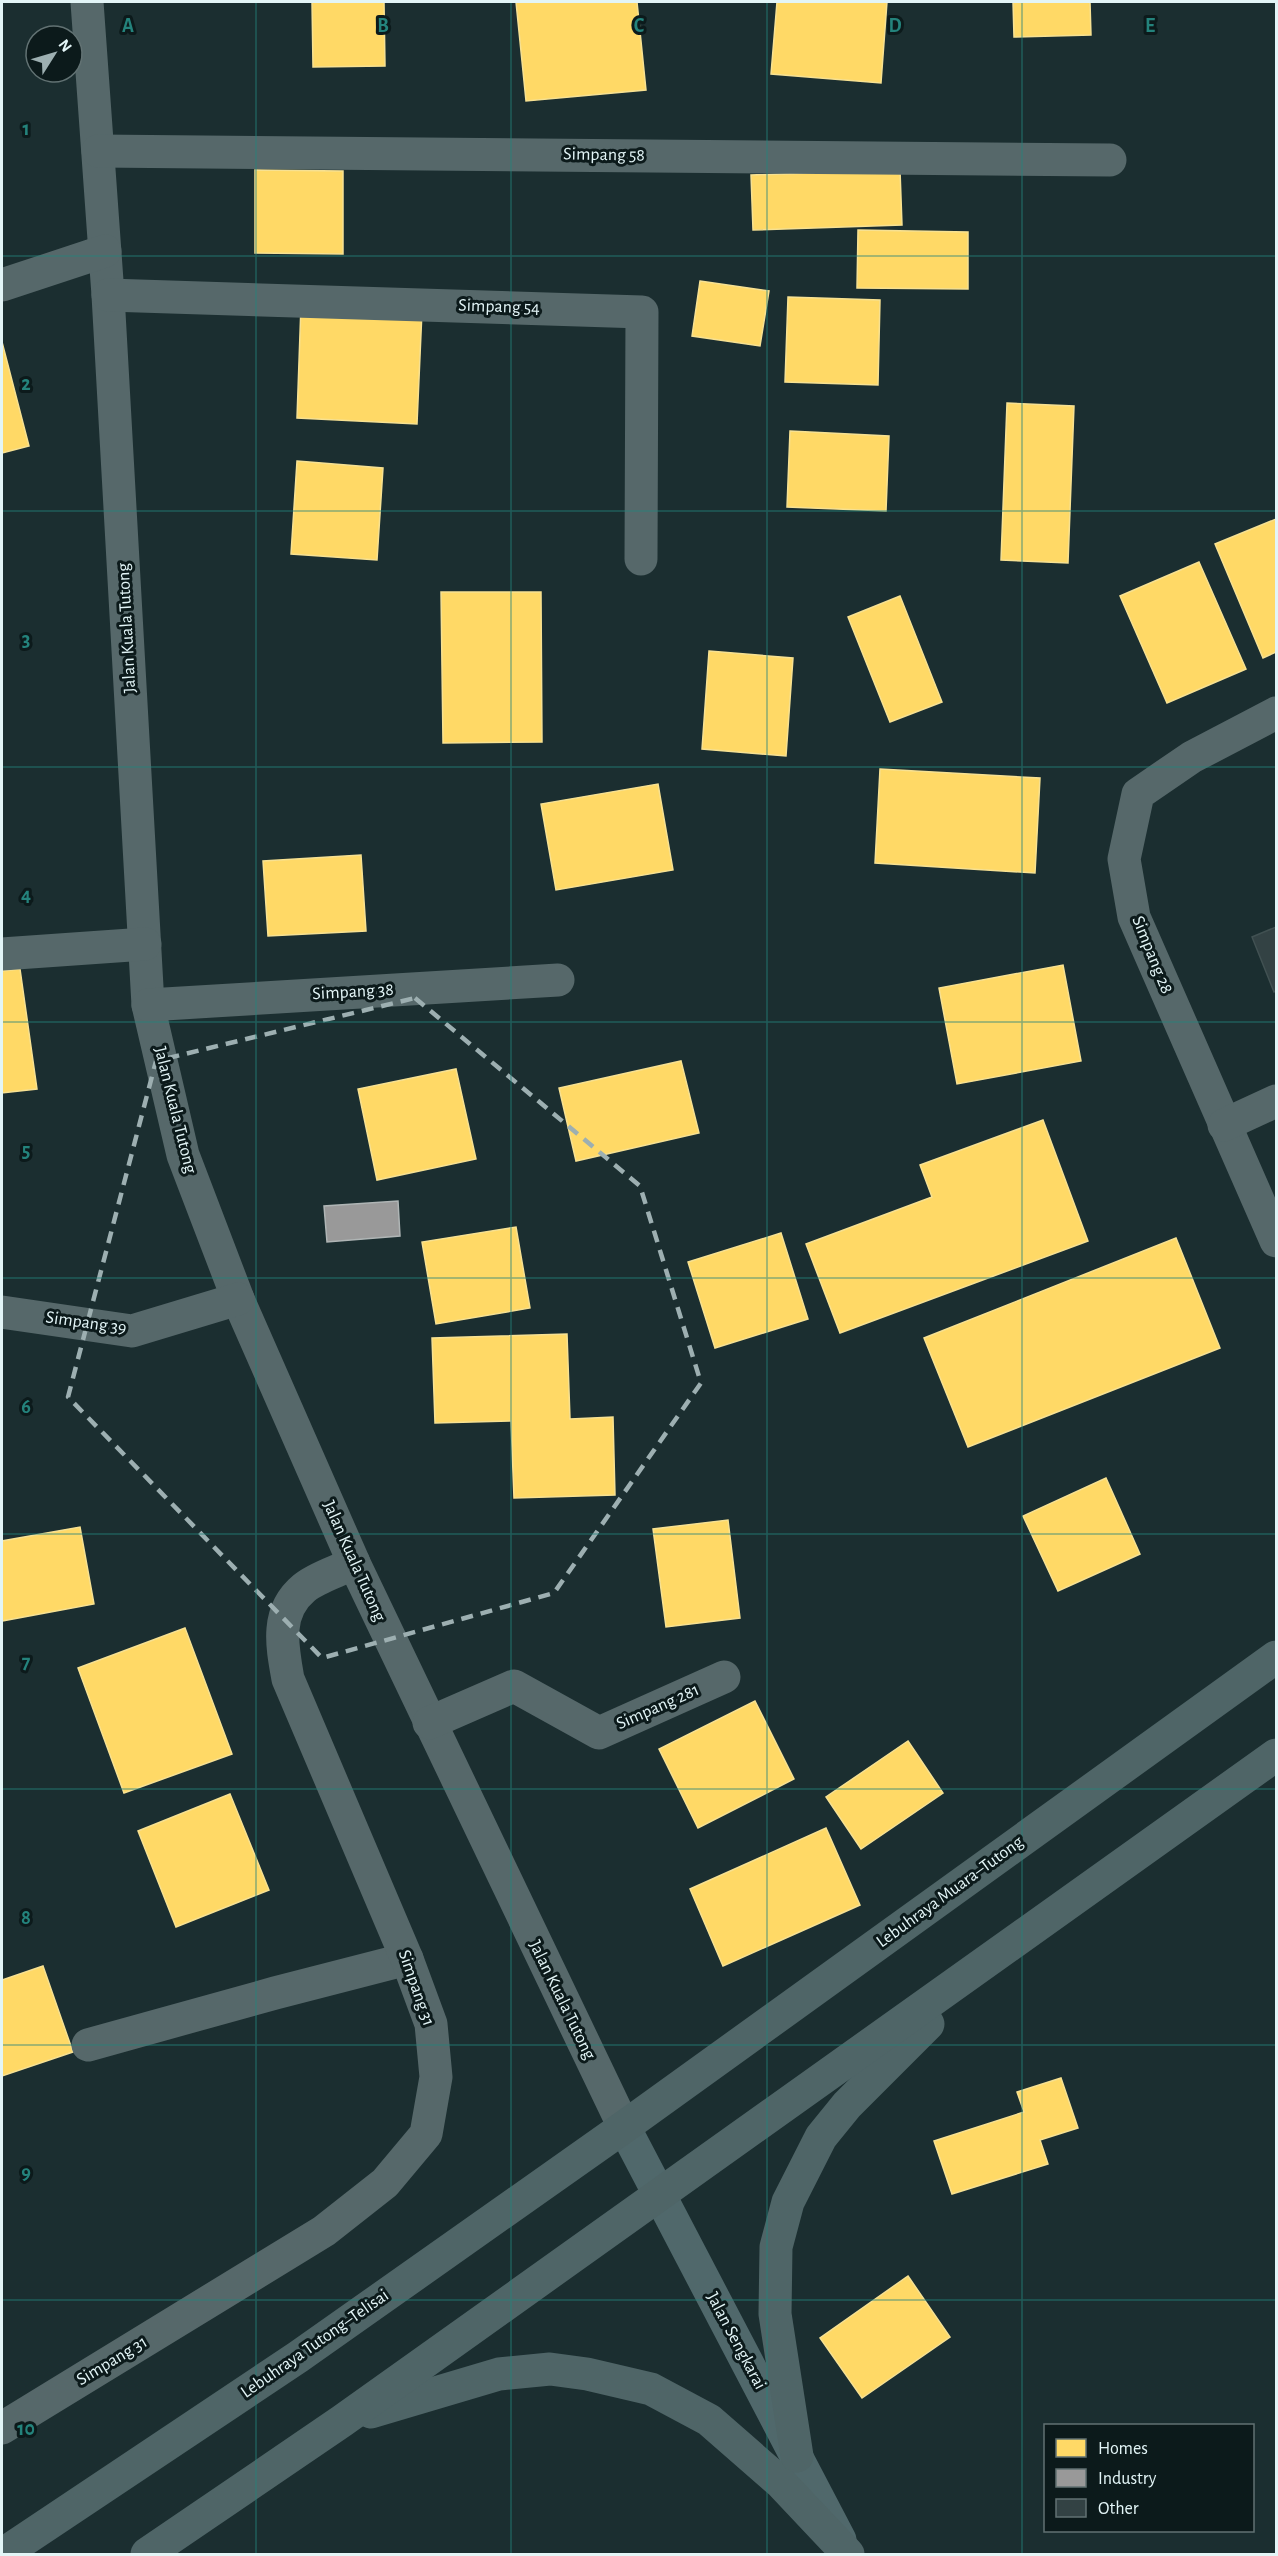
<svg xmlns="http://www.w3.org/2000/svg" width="1278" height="2556" viewBox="0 0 1278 2556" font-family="'Alegreya Sans',sans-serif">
  <rect width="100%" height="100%" fill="#1b2e30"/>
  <!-- homes -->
  <g fill="#ffd966" stroke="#f7e192" stroke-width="1.5">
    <path d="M312 2H384L385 66 313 67Z"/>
    <path d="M516 2H637L646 90 526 101Z"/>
    <path d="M777 2H887L881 83 771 74Z"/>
    <path d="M1013 2H1090L1091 35 1014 37Z"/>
    <path d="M255 170 343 171V254L255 253Z"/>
    <path d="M900 170 902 225 753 230 751 175Z"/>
    <path d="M858 230 968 232V289L857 288Z"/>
    <path d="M700 281 769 291 760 346 692 336Z"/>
    <path d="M788 297 880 300 878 385 785 382Z"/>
    <path d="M301 305 422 311 417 424 297 418Z"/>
    <path d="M2 342 29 446 2 453Z"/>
    <path d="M1007 403 1074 406 1068 563 1001 560Z"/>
    <path d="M790 431 889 436 886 511 787 507Z"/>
    <path d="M297 461 383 468 377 560 291 554Z"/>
    <path d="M1276 519V652L1263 658 1215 544Z"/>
    <path d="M1199 562 1246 669 1167 703 1120 596Z"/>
    <path d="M441 592H541L542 742 443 743Z"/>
    <path d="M900 596 942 702 890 722 848 617Z"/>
    <path d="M709 651 793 658 786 756 702 749Z"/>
    <path d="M880 769 1040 778 1035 873 875 863Z"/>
    <path d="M658 784 673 870 556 890 541 804Z"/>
    <path d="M361 855 366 931 268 936 263 861Z"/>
    <path d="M1063 965 1081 1061 957 1084 939 988Z"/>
    <path d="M20 969 37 1089 2 1093V971Z"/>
    <path d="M681 1061 699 1133 576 1161 559 1088Z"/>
    <path d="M456 1069 476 1159 377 1180 358 1089Z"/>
    <path d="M1043 1120 1088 1241 840 1333 806 1244 932 1197 920 1165Z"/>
    <path d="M516 1227 530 1308 436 1324 422 1242Z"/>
    <path d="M781 1233 808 1319 715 1348 688 1262Z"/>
    <path d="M1176 1238 1220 1348 968 1447 924 1338Z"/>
    <path d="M567 1334 570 1419 613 1417 615 1495 514 1498 511 1421 435 1423 432 1338Z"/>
    <path d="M1106 1478 1140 1554 1058 1591 1023 1516Z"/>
    <path d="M728 1520 740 1618 666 1627 653 1529Z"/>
    <path d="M80 1527 94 1604 2 1621V1541Z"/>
    <path d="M185 1628 232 1754 124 1793 78 1668Z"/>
    <path d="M755 1701 794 1779 698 1828 659 1749Z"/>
    <path d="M908 1741 943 1793 861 1849 826 1797Z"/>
    <path d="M230 1794 269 1890 176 1927 138 1831Z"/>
    <path d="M826 1828 860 1905 723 1966 690 1889Z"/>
    <path d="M43 1966 73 2052 2 2076V1980Z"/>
    <path d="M1061 2078 1078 2128 1040 2140 1048 2164 952 2194 934 2141 1024 2112 1017 2092Z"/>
    <path d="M908 2276 950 2337 862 2398 820 2338Z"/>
  </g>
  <!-- industry -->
  <path fill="#999" stroke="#afb5b5" stroke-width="1.5" d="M398 1201 400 1236 327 1242 324 1206Z"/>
  <!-- building -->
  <path fill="#334244" stroke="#415152" stroke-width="1.5" d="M1276 927V991L1274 992 1252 937Z"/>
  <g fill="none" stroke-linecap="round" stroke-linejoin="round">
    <!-- minor -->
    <g stroke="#56686a" stroke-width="33">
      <path d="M87 2 108 295 148 1005 183 1155 238 1299 354 1563 624 2127"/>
      <path d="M98 151 1110 160"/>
      <path d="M2 285 105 251"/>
      <path d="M108 295 642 312 641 559"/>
      <path d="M1276 713 1192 757 1138 794 1124 859 1134 917 1276 1241"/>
      <path d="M2 954 145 944"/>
      <path d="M148 1005 558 980"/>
      <path d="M1224 1125 1276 1101"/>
      <path d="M2 1312 132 1331 238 1299"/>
      <path d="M429 1723 514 1686 599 1733 724 1677"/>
      <path d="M88 2045 275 1993 407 1959"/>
      <path d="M2 2428 324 2231 385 2183 426 2134 436 2077 431 2024 407 1959 288 1679C282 1646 275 1612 304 1588 317 1577 339 1571 354 1563"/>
    </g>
    <!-- major -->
    <path stroke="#50686b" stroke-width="33" d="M624 2127 840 2540"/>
    <!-- highway -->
    <g stroke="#4f6567" stroke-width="33">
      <path d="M371 2412 499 2374 550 2369 587 2374 651 2389 709 2420 780 2482 848 2554"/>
      <path d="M797 2456 775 2314 776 2247 788 2202 821 2137 847 2105 928 2024"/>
      <path d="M3 2554 298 2357 624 2127 1276 1657"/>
      <path d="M147 2554 342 2421 1276 1755"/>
    </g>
  </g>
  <!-- marked area -->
  <path fill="none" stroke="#9dafb1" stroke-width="4.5" stroke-dasharray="12 8" stroke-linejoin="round" d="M415 998 640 1186 701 1383 554 1593 322 1658 68 1397 156 1061Z"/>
  <!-- grid -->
  <path fill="none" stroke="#24837c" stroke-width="1.5" stroke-opacity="0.55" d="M256 2V2554M511 2V2554M767 2V2554M1022 2V2554M2 256H1276M2 511H1276M2 767H1276M2 1022H1276M2 1278H1276M2 1534H1276M2 1789H1276M2 2045H1276M2 2300H1276"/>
  <g text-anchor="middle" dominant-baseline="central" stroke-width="6" stroke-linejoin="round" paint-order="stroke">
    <!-- street labels -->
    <g font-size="18" fill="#e3f5f7" stroke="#0c1a1b">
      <text transform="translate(604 155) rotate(1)">Simpang 58</text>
      <text transform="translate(499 307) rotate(2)">Simpang 54</text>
      <text transform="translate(127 628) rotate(-93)">Jalan Kuala Tutong</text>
      <text transform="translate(1152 955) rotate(68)">Simpang 28</text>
      <text transform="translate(353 992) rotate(-3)">Simpang 38</text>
      <text transform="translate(175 1110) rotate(76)">Jalan Kuala Tutong</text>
      <text transform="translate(86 1323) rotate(8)">Simpang 39</text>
      <text transform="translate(354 1561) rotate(66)">Jalan Kuala Tutong</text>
      <text transform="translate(658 1707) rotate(-24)">Simpang 281</text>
      <text transform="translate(950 1892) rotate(-36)">Lebuhraya Muara–Tutong</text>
      <text transform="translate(416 1988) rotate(71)">Simpang 31</text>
      <text transform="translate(562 2000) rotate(64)">Jalan Kuala Tutong</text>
      <text transform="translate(736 2341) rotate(62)">Jalan Sengkarai</text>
      <text transform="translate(315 2344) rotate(-35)">Lebuhraya Tutong–Telisai</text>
      <text transform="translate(112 2361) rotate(-31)">Simpang 31</text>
    </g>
  </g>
  <g font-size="20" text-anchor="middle" font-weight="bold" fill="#24837c" stroke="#0c1a1b" stroke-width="6" stroke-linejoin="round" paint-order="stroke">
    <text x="128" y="32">A</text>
    <text x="383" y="32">B</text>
    <text x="639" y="32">C</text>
    <text x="895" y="32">D</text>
    <text x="1150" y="32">E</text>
    <text x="26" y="135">1</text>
    <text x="26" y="390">2</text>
    <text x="26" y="646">3</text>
    <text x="26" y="901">4</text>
    <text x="26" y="1157">5</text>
    <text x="26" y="1413">6</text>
    <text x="26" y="1668">7</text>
    <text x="26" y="1924">8</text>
    <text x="26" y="2179">9</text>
    <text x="26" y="2435">10</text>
  </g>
  <!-- border -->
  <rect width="1278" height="2556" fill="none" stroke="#e3f5f7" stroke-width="6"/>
  <!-- legend -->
  <rect x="1044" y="2424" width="210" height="108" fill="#0c1a1b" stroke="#627273" stroke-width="1.5"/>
  <rect x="1056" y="2439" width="30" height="18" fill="#ffd966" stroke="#627273" stroke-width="1.5"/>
  <text x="1098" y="2454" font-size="18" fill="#e3f5f7">Homes</text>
  <rect x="1056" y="2469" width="30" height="18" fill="#999999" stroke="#627273" stroke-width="1.5"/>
  <text x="1098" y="2484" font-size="18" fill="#e3f5f7">Industry</text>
  <rect x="1056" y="2499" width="30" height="18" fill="#334244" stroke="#627273" stroke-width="1.5"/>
  <text x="1098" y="2514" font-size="18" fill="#e3f5f7">Other</text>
  <!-- north arrow -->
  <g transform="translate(54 54) rotate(53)"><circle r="28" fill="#0c1a1b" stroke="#627273" stroke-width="1.5"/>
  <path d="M0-4.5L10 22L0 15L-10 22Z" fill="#9dafb1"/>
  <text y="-9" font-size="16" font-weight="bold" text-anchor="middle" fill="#e3f5f7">N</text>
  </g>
</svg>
